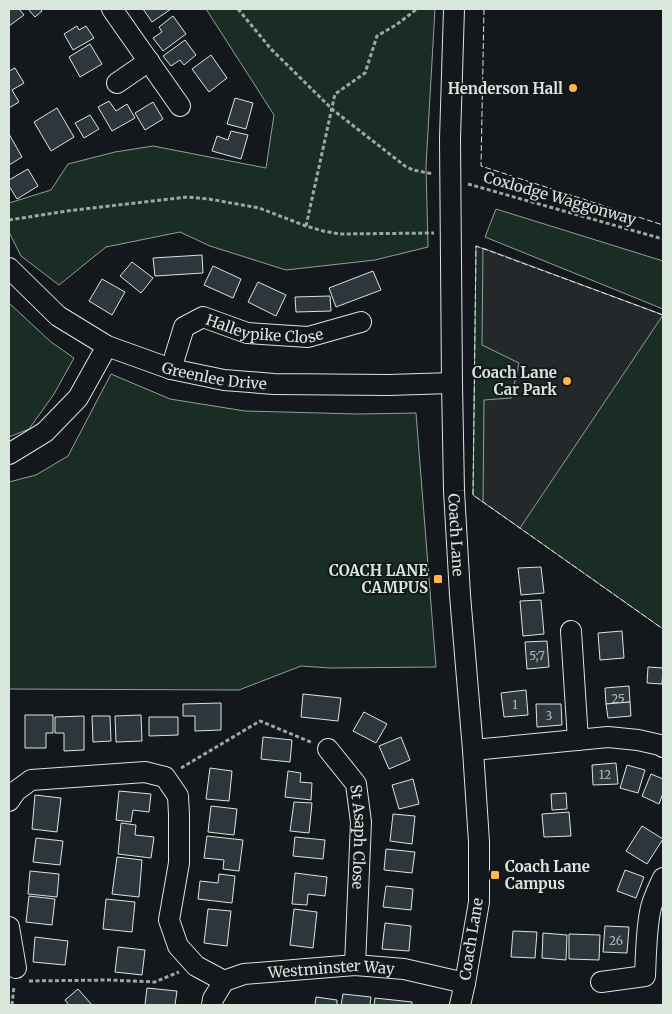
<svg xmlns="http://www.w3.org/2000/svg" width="672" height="1014" viewBox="0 0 672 1014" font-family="Merriweather,serif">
  <rect width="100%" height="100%" fill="#14181c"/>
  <!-- green -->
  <g fill="#1a2d24" stroke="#939e99">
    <path d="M206 9H435L426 166 428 247 375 260 286 270 210 246 180 232 106 247 59 285 21 256 9 232V203L51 190 68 164 115 152 153 146 266 168 274 115Z"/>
    <path d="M496 209 663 261V309L485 237Z"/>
    <path d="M476 246 663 315V629L473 495Z"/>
    <path d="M9 303 51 342 74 358 54 394 29 429 9 437Z"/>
    <path d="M111 374 170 399 245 411 358 414 416 413 436 667 330 668 301 666 239 690 9 689V482L36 475 68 456Z"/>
  </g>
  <!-- parking -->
  <path fill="#24282b" stroke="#939e99" d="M483 248 663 315 520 528 483 502 484 400 511 398 519 363 482 345Z"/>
  <!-- building -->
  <g fill="#2c363c" stroke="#d8e6dc">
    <path d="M9 9H19L24 15 9 26Z"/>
    <path d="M28 9H40L42 11 35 17Z"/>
    <path d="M143 9H171L152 22Z"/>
    <path d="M173 16 186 34 163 51 153 38 162 32 159 27Z"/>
    <path d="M77 26 79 30 86 26 94 38 73 50 64 34Z"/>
    <path d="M185 40 196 55 184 65 180 60 171 66 163 56Z"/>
    <path d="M90 44 102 64 80 77 69 57Z"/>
    <path d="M211 55 227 78 209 92 192 69Z"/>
    <path d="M15 68 24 83 12 90 19 102 9 108V71Z"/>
    <path d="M235 98 253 103 246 129 227 124Z"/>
    <path d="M109 101 116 111 127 104 135 118 112 131 98 107Z"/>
    <path d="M153 102 163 119 145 130 135 113Z"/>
    <path d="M57 108 74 137 51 151 34 122Z"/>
    <path d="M90 115 99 129 84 138 75 123Z"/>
    <path d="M231 131 248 135 241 159 212 151 217 136 228 140Z"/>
    <path d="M9 134 22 157 9 165Z"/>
    <path d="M28 169 38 186 17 199 9 186V180Z"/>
    <path d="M202 255 203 273 155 276 153 258Z"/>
    <path d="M132 262 153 278 141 293 120 276Z"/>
    <path d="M213 266 241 279 233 298 204 285Z"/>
    <path d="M373 271 381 290 336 307 329 288Z"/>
    <path d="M102 279 125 292 112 315 89 301Z"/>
    <path d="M258 282 286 295 276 316 248 302Z"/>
    <path d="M330 296 331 311 296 312 295 297Z"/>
    <path d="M541 567 544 593 521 595 518 568Z"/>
    <path d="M541 600 544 634 523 636 520 601Z"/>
    <path d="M622 631 624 658 600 660 598 633Z"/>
    <path d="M547 641 549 667 527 669 525 642Z"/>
    <path d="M648 667 663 668 662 684 647 683Z"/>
    <path d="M629 686 630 702 606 704 605 688Z"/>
    <path d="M526 690 528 715 504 717 501 693Z"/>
    <path d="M303 694 341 698 338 721 301 717Z"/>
    <path d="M630 702 631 716 608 718 606 704Z"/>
    <path d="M221 703V730L195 731V716H183V704Z"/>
    <path d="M536 704H561L562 725 537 727Z"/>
    <path d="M364 712 387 724 376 743 353 731Z"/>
    <path d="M25 715H53V733H46V748H25Z"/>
    <path d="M141 715 142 741 116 742 115 716Z"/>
    <path d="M84 716V750L64 751V733H55V717Z"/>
    <path d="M92 716H110L111 741 93 742Z"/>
    <path d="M149 717H178V735L149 736Z"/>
    <path d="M263 737 292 740 290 762 261 759Z"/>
    <path d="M401 737 410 760 389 769 379 746Z"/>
    <path d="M616 763 618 784 593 785 592 765Z"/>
    <path d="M627 765 645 770 638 793 620 788Z"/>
    <path d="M210 768 232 771 229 801 206 799Z"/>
    <path d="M288 771 301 773 300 782 312 783 311 800 285 797Z"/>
    <path d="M651 774 663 779V793L659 804 642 796Z"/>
    <path d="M413 779 419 804 399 809 392 785Z"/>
    <path d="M119 791 151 794 149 812 133 810 131 822 116 820Z"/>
    <path d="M566 793 567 809 552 810 551 794Z"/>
    <path d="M35 795 61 798 57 832 32 829Z"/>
    <path d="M294 802 312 803 309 833 290 831Z"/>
    <path d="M211 806 237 809 234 835 208 832Z"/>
    <path d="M569 812 571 836 544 837 542 814Z"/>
    <path d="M393 814 415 816 412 844 390 841Z"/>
    <path d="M121 823 136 825 135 835 154 837 151 858 118 854Z"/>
    <path d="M642 826 663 839 647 864 626 851Z"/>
    <path d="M207 836 243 840 239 871 223 869 224 860 204 858Z"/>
    <path d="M295 837 325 840 323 859 293 856Z"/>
    <path d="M36 838 63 841 60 865 33 862Z"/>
    <path d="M386 849 415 852 412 873 384 870Z"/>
    <path d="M117 857 142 860 139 897 112 894Z"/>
    <path d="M625 870 644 877 636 898 617 891Z"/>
    <path d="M30 871 59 874 57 897 28 894Z"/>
    <path d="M295 873 327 877 325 896 308 894 307 905 292 904Z"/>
    <path d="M219 874 235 876 232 903 198 899 200 881 218 883Z"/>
    <path d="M386 886 413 889 411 910 383 907Z"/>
    <path d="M29 896 55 899 52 925 26 922Z"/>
    <path d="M106 899 135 902 132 932 103 929Z"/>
    <path d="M208 909 231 911 227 946 204 943Z"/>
    <path d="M294 909 317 912 313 948 290 945Z"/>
    <path d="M385 923 411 926 409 951 382 949Z"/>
    <path d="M605 926 629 927 627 953 603 952Z"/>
    <path d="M513 931 537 932 535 958 511 957Z"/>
    <path d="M543 933 567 935 566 960 542 958Z"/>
    <path d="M569 934 600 935 599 960 569 959Z"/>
    <path d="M35 937 68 941 65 965 33 962Z"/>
    <path d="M118 947 145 950 142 975 115 972Z"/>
    <path d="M147 988 177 991 175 1005H145Z"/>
    <path d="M78 989 92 1005H69L65 1000Z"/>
    <path d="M343 994 371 997 370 1005H341Z"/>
    <path d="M316 997 337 1000V1005H315Z"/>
    <path d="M375 998 412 1002V1005H374Z"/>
  </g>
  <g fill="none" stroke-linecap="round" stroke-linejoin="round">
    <!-- minor casing -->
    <g stroke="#d8e6dc" stroke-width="22">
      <g id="minor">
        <path d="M112 9 180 106"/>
        <path id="s1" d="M454 9 450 139 452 383 454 491 460 595 473 750 479 842V902L465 983 460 1005"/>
        <path d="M117 83 149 61"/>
        <path id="s2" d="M9 268 58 316 107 346 171 369 224 380 274 384 388 385 452 383"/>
        <path id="s3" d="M171 369 184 327 203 317 247 333 308 337 361 322"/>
        <path d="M9 454 45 432 78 398 107 346"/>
        <path d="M571 631 578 740"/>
        <path id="s4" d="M328 749 356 784 361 822 355 965"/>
        <path d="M473 750 608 737 638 740 660 745 663 747"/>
        <path d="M9 801 16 791 31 780 145 772 165 777 178 796 179 814V863L169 920 178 946 196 966 224 981"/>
        <path d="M9 927 16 968"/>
        <path d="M601 982 645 976C646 955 646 933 650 912 652 900 658 889 663 878"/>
        <path id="s5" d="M212 1005 213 999 224 981 244 974 355 965 404 969 465 983"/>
      </g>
    </g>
    <!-- path -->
    <g stroke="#9da8a2" stroke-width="3" stroke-dasharray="4 2.5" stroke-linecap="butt">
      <path d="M238 9 271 49 333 110 405 166 413 170 433 174"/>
      <path d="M468 184 663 239"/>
      <path d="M9 220 67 211 187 197 209 199 259 208 306 226 323 231 340 234 434 233"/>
      <path d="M306 226 335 94 365 73 377 36 396 25 417 9"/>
      <path d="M181 768 260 721 313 743"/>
      <path d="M29 981 109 980 155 982 179 972"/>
      <path d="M12 1005 14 986"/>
    </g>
    <!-- minor -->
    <use href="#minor" stroke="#14181c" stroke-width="20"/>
    <!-- fence -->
    <g stroke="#d8e6dc" stroke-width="1" stroke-dasharray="6 2.5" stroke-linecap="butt">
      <path d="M484 9 481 166 663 225"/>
      <path d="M663 315 476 246 473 495 663 629"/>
    </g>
  </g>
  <!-- markers -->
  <g fill="#ffb74d" stroke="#14181c" stroke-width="2">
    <circle cx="573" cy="88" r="5"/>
    <circle cx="567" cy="381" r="5"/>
    <rect x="433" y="574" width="10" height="10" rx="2.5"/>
    <rect x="490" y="870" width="10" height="10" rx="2.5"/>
  </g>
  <g text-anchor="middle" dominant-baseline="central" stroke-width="4" stroke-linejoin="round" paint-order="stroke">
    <!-- number labels -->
    <g font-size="12" fill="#adbab4">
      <text x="537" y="655">5;7</text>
      <text x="618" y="698">25</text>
      <text x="515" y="704">1</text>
      <text x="549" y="715">3</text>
      <text x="605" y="774">12</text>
      <text x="616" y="940">26</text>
    </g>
    <!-- poi labels -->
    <g font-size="15" font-weight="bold" fill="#d8e6dc" stroke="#14181c" text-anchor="end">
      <text x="563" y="88">Henderson Hall</text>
      <text x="557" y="372">Coach Lane<tspan x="557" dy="17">Car Park</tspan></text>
      <text x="428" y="570">COACH LANE<tspan x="428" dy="17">CAMPUS</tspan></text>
      <text x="505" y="866" text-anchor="start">Coach Lane<tspan x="505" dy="17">Campus</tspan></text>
    </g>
    <!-- street labels -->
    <g font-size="15" fill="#d8e6dc" stroke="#14181c">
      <text transform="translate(560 198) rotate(16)">Coxlodge Waggonway</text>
      <text stroke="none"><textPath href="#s3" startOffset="129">Halleypike Close</textPath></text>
      <text stroke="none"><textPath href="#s2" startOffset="238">Greenlee Drive</textPath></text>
      <text stroke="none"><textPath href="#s1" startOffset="526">Coach Lane</textPath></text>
      <text stroke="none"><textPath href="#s4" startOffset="98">St Asaph Close</textPath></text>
      <text transform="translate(471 939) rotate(-81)">Coach Lane</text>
      <text stroke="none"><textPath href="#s5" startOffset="136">Westminster Way</textPath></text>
    </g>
  </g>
  <!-- border -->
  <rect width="672" height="1014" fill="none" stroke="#d8e6dc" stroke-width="20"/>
</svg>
